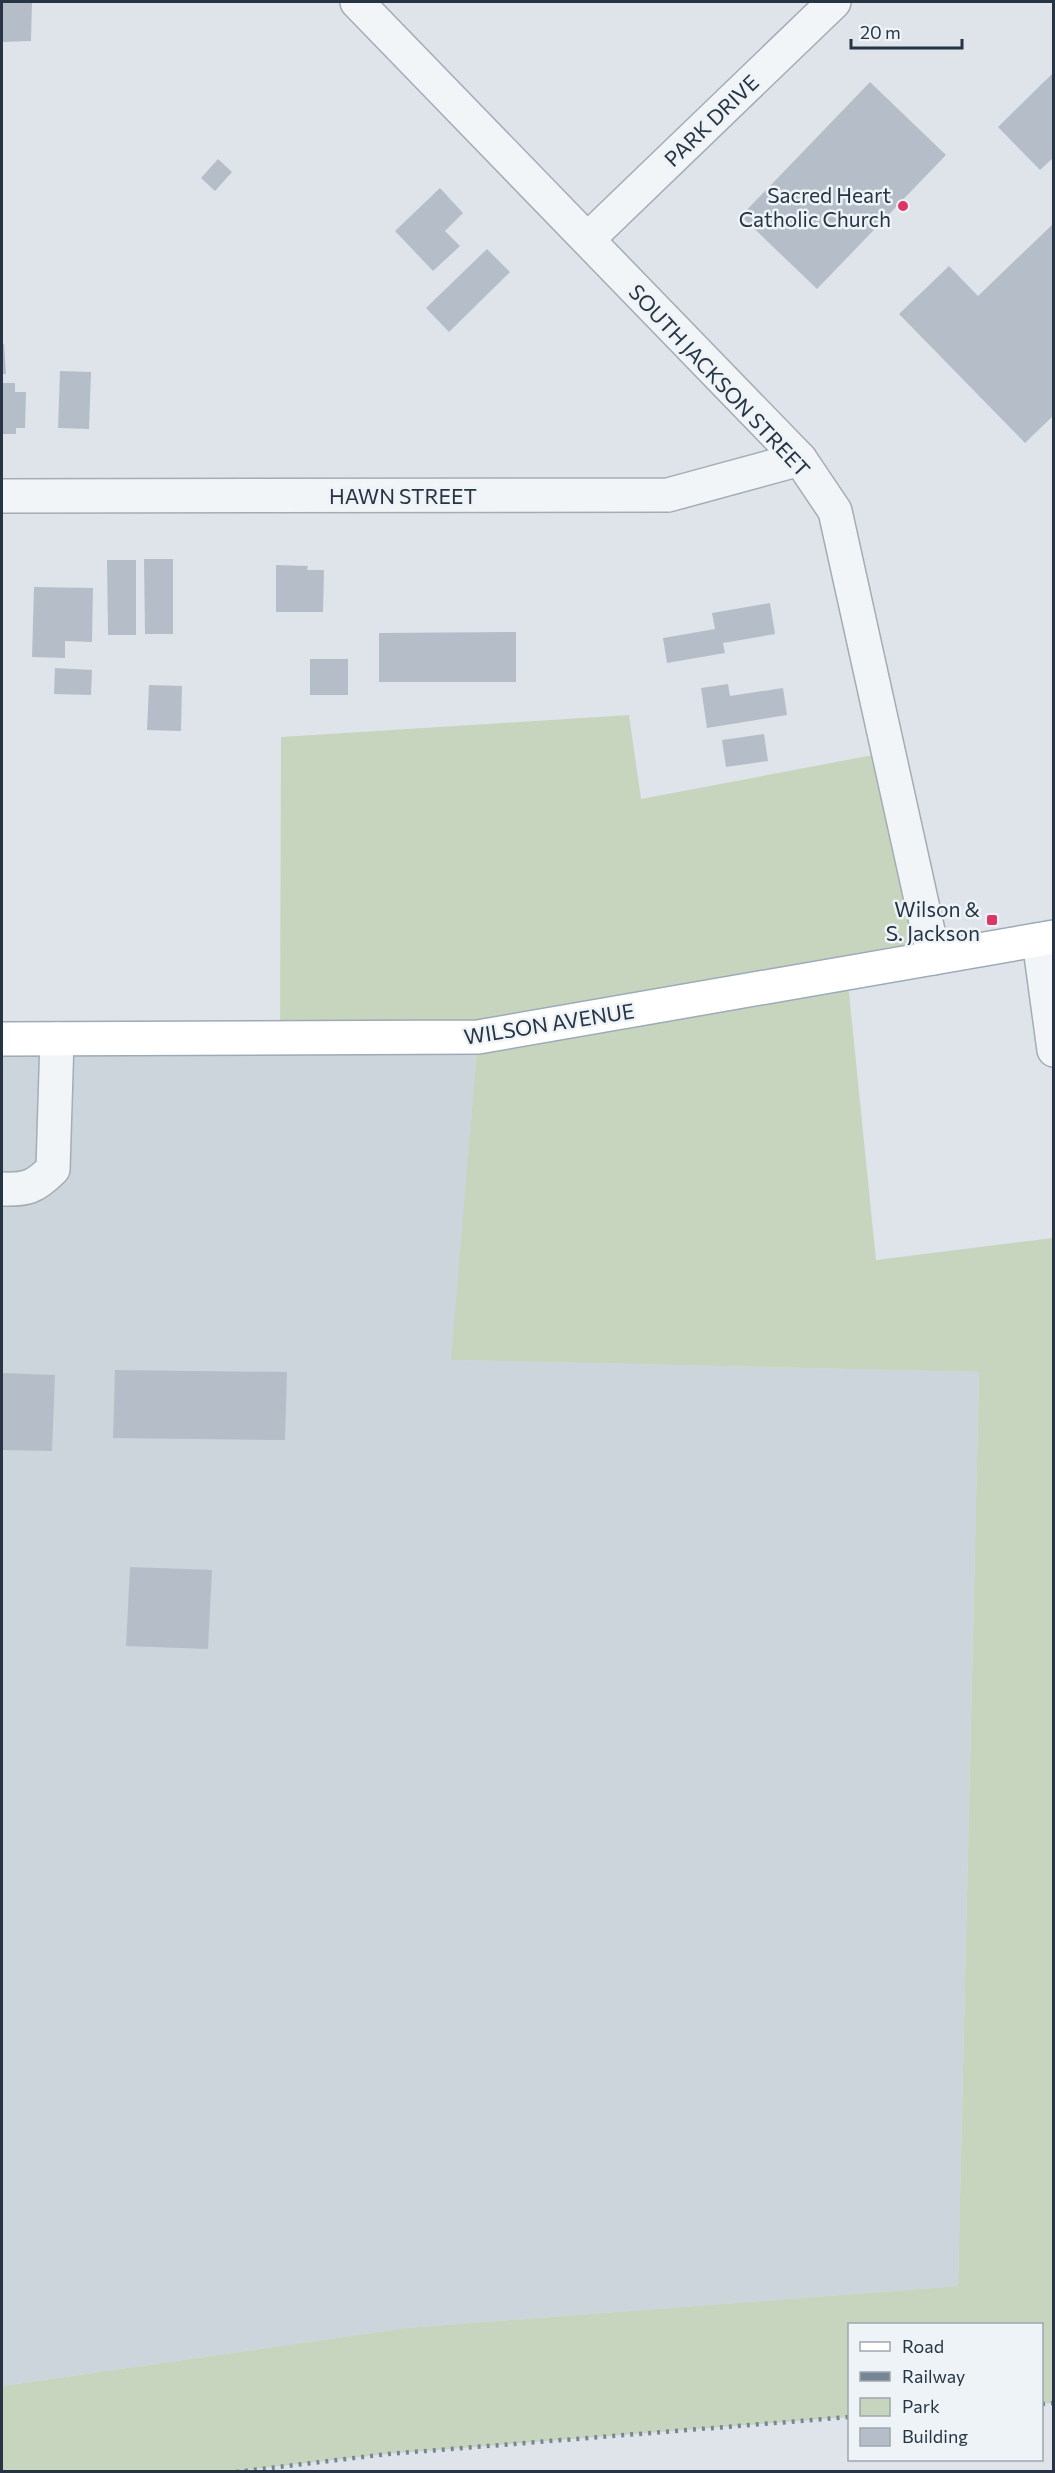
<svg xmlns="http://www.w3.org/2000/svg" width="1055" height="2473" viewBox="0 0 1055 2473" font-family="Commissioner,sans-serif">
  <rect width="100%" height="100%" fill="#dfe4ea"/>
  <!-- built -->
  <path fill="#ccd4dc" d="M478 1037 452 1360 979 1372 958 2286 406 2328 2 2386V1039Z"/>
  <!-- green -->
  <path fill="#c7d5bf" d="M629 715 641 799 889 752 934 958 847 973 876 1260 1053 1238V2403L1042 2404V2324H850L849 2417 388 2454 236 2471 2 2472V2386L406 2328 958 2286 979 1372 451 1360 478 1037 280 1038 281 737Z"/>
  <!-- building -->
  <g fill="#b5bec8">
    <path d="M2 2 32 3 31 41 2 42Z"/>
    <path d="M1054 72V157L1040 170 998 127Z"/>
    <path d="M870 82 946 155 817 289 741 216Z"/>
    <path d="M218 159 232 172 215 191 201 178Z"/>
    <path d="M440 188 463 213 445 231 460 246 433 271 395 231Z"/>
    <path d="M1054 223V415L1025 443 899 314 949 266 978 296Z"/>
    <path d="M487 249 510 272 449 332 426 308Z"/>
    <path d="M2 344H4L6 374H2Z"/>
    <path d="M60 371 91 372 89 429 58 428Z"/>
    <path d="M2 383H15V392H26L25 428H16V434H2Z"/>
    <path d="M144 559H173V634H145Z"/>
    <path d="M107 560H136V635H108Z"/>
    <path d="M276 565 308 566 307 570H324L323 612H276Z"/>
    <path d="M34 587 93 588 92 642 65 641V658L32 657Z"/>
    <path d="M770 603 775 634 723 643 725 653 667 663 663 638 715 629 712 613Z"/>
    <path d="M516 632V682H379V633Z"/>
    <rect x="310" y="659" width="38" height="36"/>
    <path d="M55 668 92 670 91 695 54 694Z"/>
    <path d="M728 684 730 696 783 688 787 715 707 728 701 688Z"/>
    <path d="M149 685 182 686 181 731 147 730Z"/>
    <path d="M764 734 768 761 726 767 722 740Z"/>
    <path d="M115 1370 287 1372 285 1440 113 1438Z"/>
    <path d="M2 1373 55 1375 52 1451 2 1450Z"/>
    <path d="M130 1567 212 1570 208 1649 126 1646Z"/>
  </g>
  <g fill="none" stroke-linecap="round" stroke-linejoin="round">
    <!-- minor casing -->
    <g stroke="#a4acb5" stroke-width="36">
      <g id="minor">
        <path d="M357 2 800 459 835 511 934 958"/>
        <path d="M588 239 834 2"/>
        <path d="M2 496 668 495 800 459"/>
        <path d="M1039 940 1054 1050"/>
        <path d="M2 1189C27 1190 35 1187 53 1169L57 1039"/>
      </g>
    </g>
    <!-- major casing -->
    <g stroke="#9cabb7" stroke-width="36">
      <path id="major" d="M2 1039 478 1037 1054 937"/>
    </g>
    <!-- minor -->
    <use href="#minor" stroke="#f2f5f7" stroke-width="33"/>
    <!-- major -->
    <use href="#major" stroke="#fff" stroke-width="33"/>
    <!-- rail -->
    <g stroke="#768695" stroke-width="4.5" stroke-dasharray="3 6" stroke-linecap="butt">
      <path d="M1042 2404 1054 2403"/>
      <path d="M236 2472 388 2454 850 2417"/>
    </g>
  </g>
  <!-- markers -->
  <g fill="#dd3565" stroke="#eef3f7" stroke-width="2">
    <circle cx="903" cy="206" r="6"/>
    <rect x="986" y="914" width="12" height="12" rx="3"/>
  </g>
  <g text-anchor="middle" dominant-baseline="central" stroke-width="5" stroke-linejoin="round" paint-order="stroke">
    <!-- street labels -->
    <g font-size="21" fill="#263443" stroke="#eef3f7">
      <text transform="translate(711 120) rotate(-44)">PARK DRIVE</text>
      <text transform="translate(720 380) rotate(47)">SOUTH JACKSON STREET</text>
      <text x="403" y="495">HAWN STREET</text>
      <text transform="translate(549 1023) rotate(-9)">WILSON AVENUE</text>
    </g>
    <!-- poi labels -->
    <g font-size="21" fill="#263443" stroke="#eef3f7" text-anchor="end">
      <text x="891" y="194">Sacred Heart<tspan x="891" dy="24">Catholic Church</tspan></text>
      <text x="980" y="908">Wilson &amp;<tspan x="980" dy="24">S. Jackson</tspan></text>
    </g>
  </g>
  <!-- border -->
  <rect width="1055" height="2473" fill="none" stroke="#263443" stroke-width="6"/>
  <!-- legend -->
  <rect x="848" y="2323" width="195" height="138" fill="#eef3f7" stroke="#9ea7af" stroke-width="1.5"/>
  <rect x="860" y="2342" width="30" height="9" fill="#ffffff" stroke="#9ea7af" stroke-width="1.5"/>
  <text x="902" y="2353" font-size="18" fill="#263443">Road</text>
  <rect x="860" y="2372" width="30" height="9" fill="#768695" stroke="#9ea7af" stroke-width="1.5"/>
  <text x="902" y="2383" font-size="18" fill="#263443">Railway</text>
  <rect x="860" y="2398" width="30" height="18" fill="#c7d5bf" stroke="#9ea7af" stroke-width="1.5"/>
  <text x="902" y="2413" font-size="18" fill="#263443">Park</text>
  <rect x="860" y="2428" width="30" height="18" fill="#b5bec8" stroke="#9ea7af" stroke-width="1.5"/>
  <text x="902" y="2443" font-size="18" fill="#263443">Building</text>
  <!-- scale -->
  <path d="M851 39v9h111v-9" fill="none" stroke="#263443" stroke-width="3"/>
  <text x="860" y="39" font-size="18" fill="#263443" stroke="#eef3f7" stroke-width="4.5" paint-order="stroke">20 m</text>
</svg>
